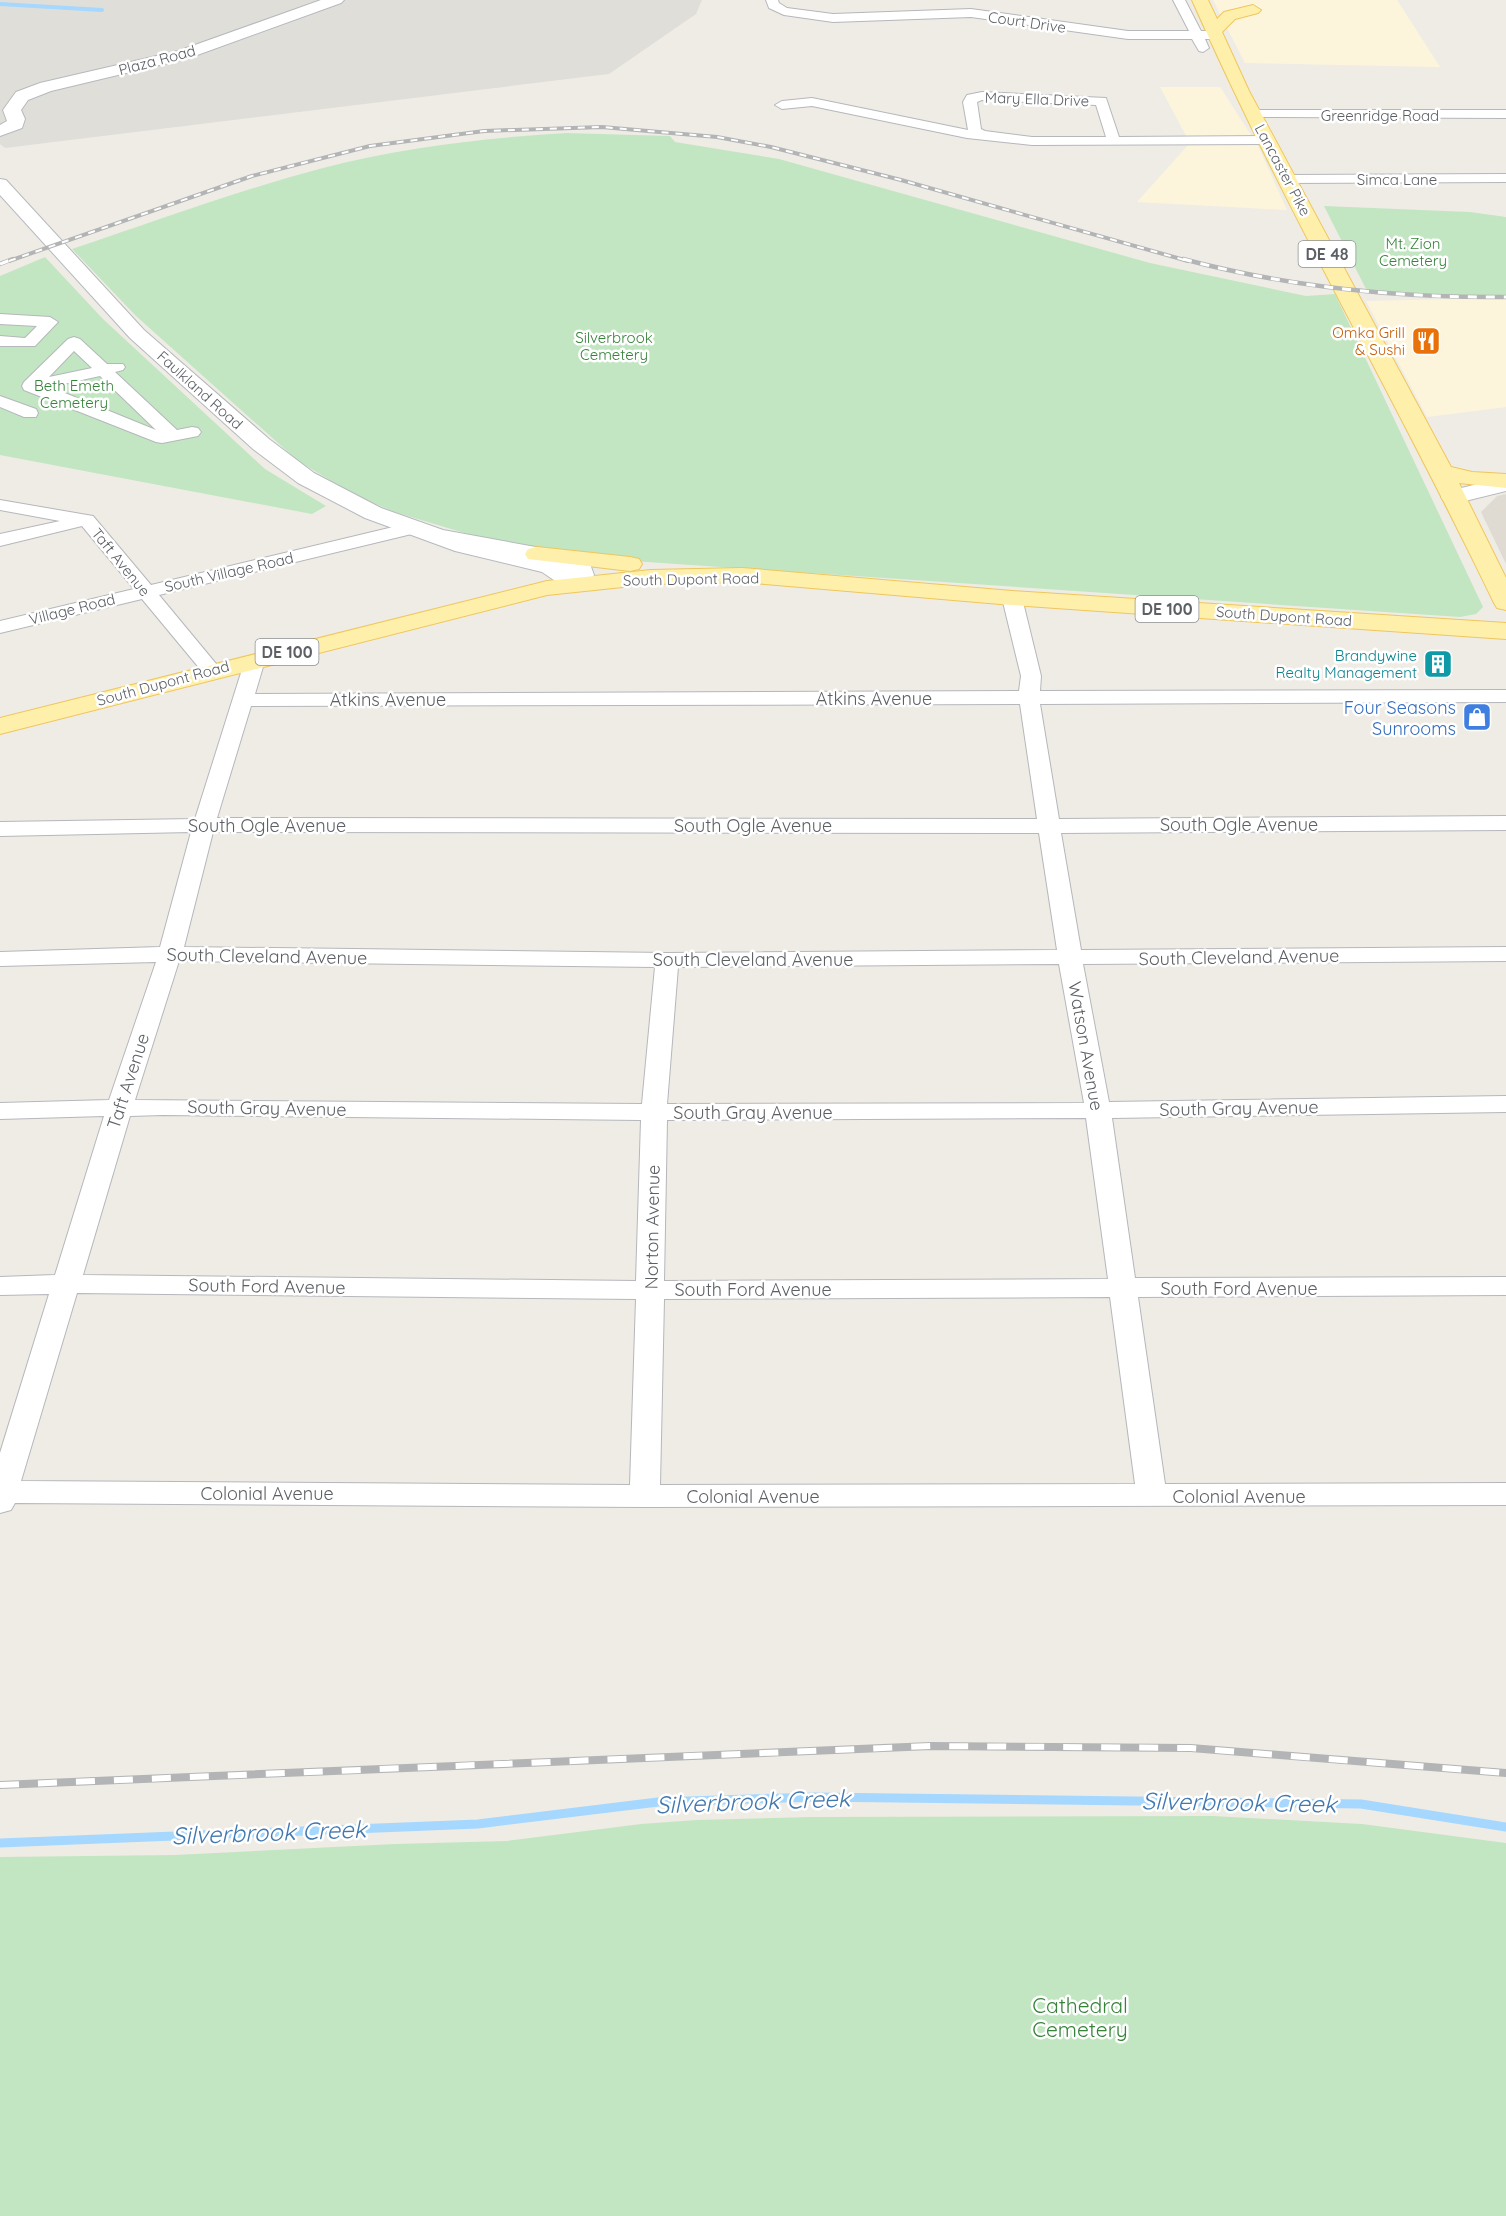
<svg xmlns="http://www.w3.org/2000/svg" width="1506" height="2216" viewBox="0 0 1506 2216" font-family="Quicksand,sans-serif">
  <rect width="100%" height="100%" fill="#efece5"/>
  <!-- commercial -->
  <g fill="#fdf5db">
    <path d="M1213 0H1397L1440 67 1245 63Z"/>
    <path d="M1160 87H1220L1258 146 1287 210 1137 202 1190 143Z"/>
    <path d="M1506 298V407L1427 417 1366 301Z"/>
  </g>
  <!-- industrial -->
  <path fill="#e0ded9" d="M0 0H702L696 14 609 74 5 148 0 144Z"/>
  <!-- education -->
  <path fill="#dfdbd3" d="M1506 494V564L1481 512 1497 496Z"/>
  <!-- green -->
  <g fill="#c2e6c2">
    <path d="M566 133 670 136 675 142 779 159 1150 263 1306 296 1335 294 1483 607 1476 614 1460 617 618 560 488 540 394 512 355 495 298 461 136 316 72 249C156 221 239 190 323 168 403 147 484 138 566 133Z"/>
    <path d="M1324 206 1470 212 1506 217V295H1446L1367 291Z"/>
    <path d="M45 257 103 319 265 469 326 506 312 514 0 455V276Z"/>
    <path d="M1213 1816 1362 1824 1506 1843V2216H0V1857L175 1855 395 1844 507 1841 641 1824 697 1820 813 1817Z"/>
  </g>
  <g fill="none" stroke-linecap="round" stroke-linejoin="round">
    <!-- stream-far1 -->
    <path stroke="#a6d7fe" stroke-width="4" d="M0 4 102 10"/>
    <!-- stream -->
    <path stroke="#a6d7fe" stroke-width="9" d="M0 1843 478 1824 658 1802 815 1797 1361 1804 1506 1827"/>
    <!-- street casing -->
    <g stroke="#b5b7bb" stroke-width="2">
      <g id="street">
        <path d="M766 0H778L779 3 787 8 833 14 971 9 1128 31H1189L1173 0H1185L1201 31H1217L1223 35 1217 39H1205L1209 48 1203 52 1199 51 1192 39H1128L971 17 833 22 784 15 769 8Z"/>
        <path d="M982 92 1106 98 1119 137 1267 136 1274 140 1267 144 1032 145 967 138 812 106 782 109 775 105 782 101 812 98 968 130 963 102 967 95ZM982 100 1096 105 1106 137H1032L985 131 981 129 977 102Z"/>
        <path d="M1254 110H1506V118L1249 117 1247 114 1249 111Z"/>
        <path d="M1506 174V182L1288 183 1281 179 1288 175Z"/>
        <path d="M0 314 50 317 58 322 35 346H0V336L25 338 37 326 0 324Z"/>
        <path d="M74 337 80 339 107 364H123L125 367 123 370 115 372 177 430 192 427 198 428 201 432 198 436 162 443 156 442 24 390 22 386 24 382 68 339ZM74 351 92 368 49 377ZM100 376 156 430 50 387Z"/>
        <path d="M0 396 36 409 38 413 36 417H24L0 407Z"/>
        <path d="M0 500 93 516 151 585 414 522 420 524 423 528 420 532 159 595 222 671 219 675H205L142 599 0 633V621L134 589 82 526 0 546V534L60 521 0 510Z"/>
        <path d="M1012 592 1019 594 1022 598 1041 676 1040 691 1506 690V702L1040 704 1059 819 1506 816V830L1061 833 1081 950 1506 947V961L1083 964 1109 1102 1506 1096V1112L1112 1118 1135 1278 1506 1277V1295L1138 1297 1165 1484 1506 1483V1505L645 1507 15 1503 11 1510 0 1513V1453L49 1294 0 1295V1277L55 1275 104 1116 0 1119V1103L109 1100 156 962 0 966V952L160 947 191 832 0 836V822L195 819 245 660 248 656H262L265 660 255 694 1019 691 1021 676 1002 598 1005 594ZM1020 704 1037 819 217 818 251 706ZM213 832 1039 833 1057 950 667 953 184 947ZM179 961 655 967 642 1104 135 1100ZM1059 964 1084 1103 667 1104 678 967ZM163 1115 641 1120 636 1281 83 1275 130 1116ZM1086 1118 1108 1279 664 1281 667 1120ZM77 1293 636 1299 630 1485 21 1481ZM1110 1297 1135 1484 660 1485 664 1299Z"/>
      </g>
    </g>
    <!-- secondary casing -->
    <g stroke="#b6b9be" stroke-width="2">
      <g id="secondary">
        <path d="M321 0H344L341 3 189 58 51 91 28 100 21 110 25 119 22 128 0 136V125L7 121 3 110 16 92 40 83 178 51Z"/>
        <path d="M0 179 6 180 144 330 269 439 314 473 381 508 443 530 563 552 590 564 594 575 585 589 576 591 567 589 542 572 455 551 365 518 298 483 253 449 130 338 0 195Z"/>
        <path d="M1506 477V491L1453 504 1445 502 1441 497 1445 492Z"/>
      </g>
    </g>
    <!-- primary casing -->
    <g stroke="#efc65d" stroke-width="2">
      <g id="primary">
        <path d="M1192 0H1208L1217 19 1224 12 1253 5 1261 10 1258 13 1235 19 1222 32 1249 91 1451 467 1472 472 1506 474V488L1459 483 1506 578V610L1497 608 1494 603C1397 401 1283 206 1192 0Z"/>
        <path d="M537 547 630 557 639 559 642 564 639 569 630 571 528 559 525 554 528 549Z"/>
        <path d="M742 568 1012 591 1506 623V639L1012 605 742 582 651 584 547 595 0 734V718L547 581 651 570Z"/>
      </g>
    </g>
    <!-- street -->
    <use href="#street" fill="#fff" fill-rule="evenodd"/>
    <!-- secondary -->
    <use href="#secondary" fill="#fff" fill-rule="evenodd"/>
    <!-- primary -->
    <use href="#primary" fill="#fef0ab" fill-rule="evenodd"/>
    <!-- rail-far2 casing -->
    <g stroke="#b3b4b5" stroke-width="4">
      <path id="rail-far2" d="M9 261 252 176 370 146 484 131 602 127 717 137 771 147 901 180 1188 261"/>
    </g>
    <!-- rail-far1 casing -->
    <g stroke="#b3b4b5" stroke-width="4.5">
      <g id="rail-far1">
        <path d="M1183 259C1288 287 1397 298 1506 297"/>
        <path d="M0 264 13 259"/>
      </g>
    </g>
    <!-- rail casing -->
    <g stroke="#b3b4b5" stroke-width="8">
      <path id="rail" d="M0 1785 931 1746 1191 1748 1506 1773"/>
    </g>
    <!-- rail-far2 -->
    <use href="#rail-far2" stroke="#fff" stroke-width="2" stroke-dasharray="7" stroke-linecap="butt"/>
    <!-- rail-far1 -->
    <use href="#rail-far1" stroke="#fff" stroke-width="3" stroke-dasharray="9" stroke-linecap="butt"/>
    <!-- rail -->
    <use href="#rail" stroke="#fff" stroke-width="6" stroke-dasharray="19" stroke-linecap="butt"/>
  </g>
  <!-- icons -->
  <defs>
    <g id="restaurant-square" transform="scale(1.5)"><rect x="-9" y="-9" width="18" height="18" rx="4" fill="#e8710a" stroke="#fff"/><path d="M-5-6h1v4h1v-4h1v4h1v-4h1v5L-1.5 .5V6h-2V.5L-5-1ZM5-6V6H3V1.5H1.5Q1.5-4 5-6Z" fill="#fff"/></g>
    <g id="building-square" transform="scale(1.5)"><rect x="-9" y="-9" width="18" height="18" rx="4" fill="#0f9aa8" stroke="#fff"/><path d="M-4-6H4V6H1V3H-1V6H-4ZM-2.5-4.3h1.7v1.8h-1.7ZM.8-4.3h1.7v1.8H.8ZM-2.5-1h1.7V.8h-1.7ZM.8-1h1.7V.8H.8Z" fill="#fff"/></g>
    <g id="shop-square" transform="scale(1.5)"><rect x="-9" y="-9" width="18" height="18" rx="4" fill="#3f7fe0" stroke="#fff"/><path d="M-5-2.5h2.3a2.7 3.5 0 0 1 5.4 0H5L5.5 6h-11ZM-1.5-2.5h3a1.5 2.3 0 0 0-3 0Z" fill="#fff"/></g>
  </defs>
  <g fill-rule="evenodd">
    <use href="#restaurant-square" x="1426" y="341"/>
    <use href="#building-square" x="1438" y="664"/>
    <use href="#shop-square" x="1477" y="717"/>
  </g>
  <g text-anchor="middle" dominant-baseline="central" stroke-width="5" stroke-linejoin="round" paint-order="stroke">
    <!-- far-street labels -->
    <g font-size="15" fill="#5c6065" stroke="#fff">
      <text transform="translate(1027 22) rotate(8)">Court Drive</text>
      <text transform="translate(157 60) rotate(-15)">Plaza Road</text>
      <text transform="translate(1037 99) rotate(2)">Mary Ella Drive</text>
      <text x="1380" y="115">Greenridge Road</text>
      <text transform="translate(1283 170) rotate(62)">Lancaster Pike</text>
      <text x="1397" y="179">Simca Lane</text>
      <text transform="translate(200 390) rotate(42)">Faulkland Road</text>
      <text transform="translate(121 562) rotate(51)">Taft Avenue</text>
      <text transform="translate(229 572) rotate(-13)">South Village Road</text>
      <text transform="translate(691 579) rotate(-1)">South Dupont Road</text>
      <text transform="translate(72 609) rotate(-14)">Village Road</text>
      <text transform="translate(1284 616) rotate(4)">South Dupont Road</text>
      <text transform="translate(163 683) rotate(-15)">South Dupont Road</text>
    </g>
    <!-- far-park labels -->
    <g font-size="15" fill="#368339" stroke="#fff">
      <text x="1413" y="243">Mt. Zion<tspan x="1413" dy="17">Cemetery</tspan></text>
      <text x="614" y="337">Silverbrook<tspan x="614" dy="17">Cemetery</tspan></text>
      <text x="74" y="385">Beth Emeth<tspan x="74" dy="17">Cemetery</tspan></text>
    </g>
    <!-- far-food labels -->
    <g font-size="15" fill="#c56008" stroke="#fff" text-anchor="end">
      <text x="1405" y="332">Omka Grill<tspan x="1405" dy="17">&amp; Sushi</tspan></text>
    </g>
    <!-- far-culture labels -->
    <g font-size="15" fill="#0d838f" stroke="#fff" text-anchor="end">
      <text x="1417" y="655">Brandywine<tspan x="1417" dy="17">Realty Management</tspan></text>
    </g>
    <!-- shield labels -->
    <g fill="#fff" stroke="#8d9093" stroke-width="1.5">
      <rect x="1298.5" y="241" width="57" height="26" rx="4.5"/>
      <rect x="1135.5" y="596" width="63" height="26" rx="4.5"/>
      <rect x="255.5" y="639" width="63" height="26" rx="4.5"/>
    </g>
    <g font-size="16" font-weight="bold" fill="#5c6065">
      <text x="1327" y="254">DE 48</text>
      <text x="1167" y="609">DE 100</text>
      <text x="287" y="652">DE 100</text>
    </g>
    <!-- street labels -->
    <g font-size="18" fill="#5c6065" stroke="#fff">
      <text x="874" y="698">Atkins Avenue</text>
      <text x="388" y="699">Atkins Avenue</text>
      <text x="1239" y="824">South Ogle Avenue</text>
      <text x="267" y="825">South Ogle Avenue</text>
      <text x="753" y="825">South Ogle Avenue</text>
      <text transform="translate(267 956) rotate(1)">South Cleveland Avenue</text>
      <text transform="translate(1239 957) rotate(-1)">South Cleveland Avenue</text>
      <text x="753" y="959">South Cleveland Avenue</text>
      <text transform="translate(1086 1046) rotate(80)">Watson Avenue</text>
      <text transform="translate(128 1081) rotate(-72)">Taft Avenue</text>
      <text transform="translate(267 1108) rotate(1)">South Gray Avenue</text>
      <text transform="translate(1239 1108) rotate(-1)">South Gray Avenue</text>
      <text x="753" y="1112">South Gray Avenue</text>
      <text transform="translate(652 1227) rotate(-89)">Norton Avenue</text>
      <text transform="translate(267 1286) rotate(1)">South Ford Avenue</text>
      <text x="1239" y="1288">South Ford Avenue</text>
      <text x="753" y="1289">South Ford Avenue</text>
      <text x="267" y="1493">Colonial Avenue</text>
      <text x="753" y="1496">Colonial Avenue</text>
      <text x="1239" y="1496">Colonial Avenue</text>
    </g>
    <!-- shop labels -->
    <g font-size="18" fill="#366cbe" stroke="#fff" text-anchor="end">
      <text x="1456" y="707">Four Seasons<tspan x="1456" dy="21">Sunrooms</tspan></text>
    </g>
    <!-- near-park labels -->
    <g font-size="21" fill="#368339" stroke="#fff">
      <text x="1080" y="2005">Cathedral<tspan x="1080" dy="24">Cemetery</tspan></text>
    </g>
    <!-- near-water labels -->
    <g font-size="24" font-style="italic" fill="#4278b0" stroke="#fff">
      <text transform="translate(753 1801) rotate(-2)">Silverbrook Creek</text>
      <text transform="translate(1239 1802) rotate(1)">Silverbrook Creek</text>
      <text transform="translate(269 1832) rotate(-2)">Silverbrook Creek</text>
    </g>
  </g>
</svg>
